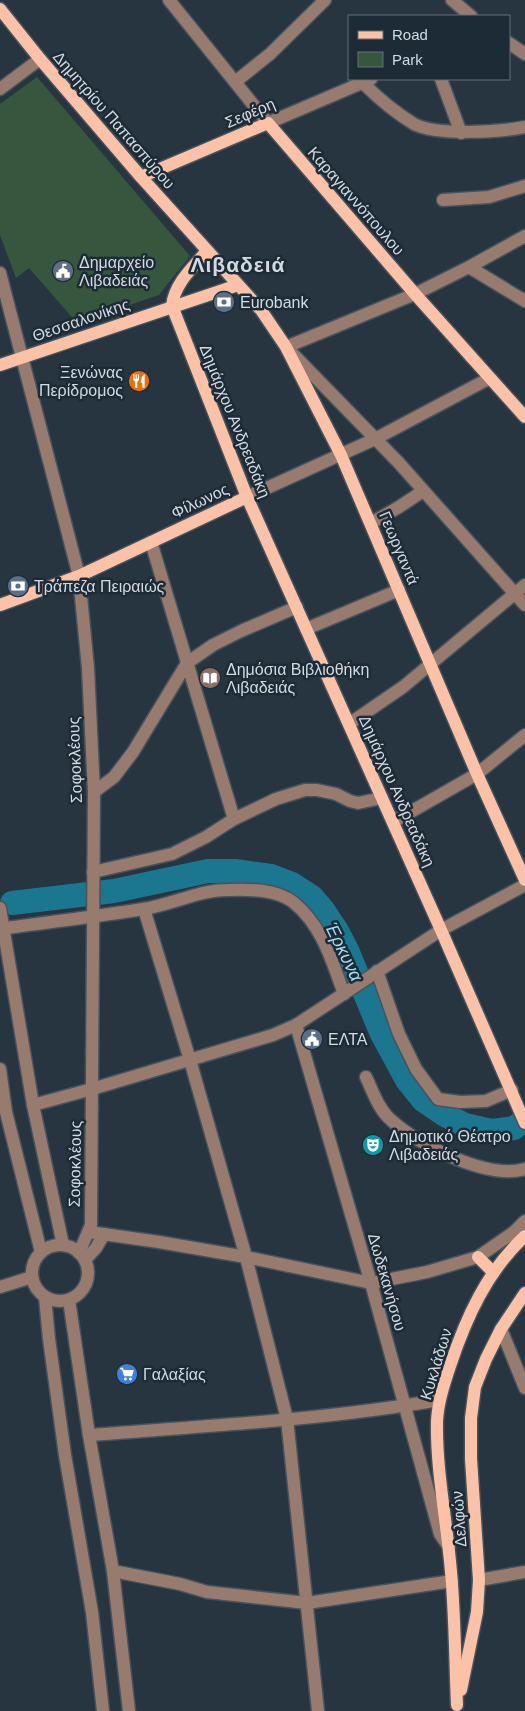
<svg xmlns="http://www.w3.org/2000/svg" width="525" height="1711" viewBox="0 0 525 1711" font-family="Helvetica,sans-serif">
  <rect width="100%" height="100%" fill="#273540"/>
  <!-- green -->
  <path fill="#36563e" d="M37 77 190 256 159 295 77 323 29 268 16 278 0 235V104Z"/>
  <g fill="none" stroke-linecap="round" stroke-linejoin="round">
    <!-- river -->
    <path stroke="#1b7690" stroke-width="24" d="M12 903 114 891 208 871H235L271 876 292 884 312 897 323 910 337 931 347 950 381 1032 407 1080 423 1100 445 1115 465 1125 492 1131 514 1128 525 1120"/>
    <!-- minor casing -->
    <g stroke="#46535d" stroke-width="15">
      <g id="minor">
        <path d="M169 0 268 123 371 79"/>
        <path d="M452 0 471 16"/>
        <path d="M509 43 525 54"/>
        <path d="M441 79 461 133"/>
        <path d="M235 82 270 54 325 0"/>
        <path d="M363 83C378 98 396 113 414 124 437 136 500 132 525 127"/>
        <path d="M0 89 40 59"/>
        <path d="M443 200 489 197 525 186"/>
        <path d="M525 236 469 267 415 294 286 347 399 463 525 605"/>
        <path d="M469 267 525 301"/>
        <path d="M0 273 79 576 88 668 94 792 91 1225 79 1253"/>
        <path d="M247 497 375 439 490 378"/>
        <path d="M371 523 399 507 423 491"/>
        <path d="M151 542 234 819"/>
        <path d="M306 629 399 590"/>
        <path d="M349 724 403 687 525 585"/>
        <path d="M94 792 114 777 133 752 187 663 213 645 241 631 297 607"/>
        <path d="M393 822 477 774 525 735"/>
        <path d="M93 872 172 854 206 837 234 819 276 799 305 790H317L336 794 350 801 358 803 382 798"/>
        <path d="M0 908 33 1105 63 1245"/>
        <path d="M144 909 190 1060 246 1257 287 1419 318 1711"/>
        <path d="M0 929C47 922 95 917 143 909 171 905 199 890 227 890 248 889 276 889 293 902 322 925 332 961 344 994"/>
        <path d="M377 971 399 1034 416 1069 438 1099 460 1102 486 1101 512 1090"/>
        <path d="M296 1025 371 1283 440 1534 449 1547"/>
        <path d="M0 1069 6 1112 41 1252"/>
        <path d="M366 1077C373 1092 379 1110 391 1120 418 1145 488 1180 525 1169"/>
        <path d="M33 1105 92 1089 273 1035 296 1025 441 930 525 885"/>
        <path d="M89 1232 159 1242 246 1257 371 1283 427 1272 478 1257 514 1232 525 1221"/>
        <circle cx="60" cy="1273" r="28"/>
        <path d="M85 1260 96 1248 104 1234"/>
        <path d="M0 1287 32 1277"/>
        <path d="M45 1297 49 1339 65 1455 92 1612 103 1711"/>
        <path d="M69 1300 89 1435 113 1571 129 1711"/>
        <path d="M501 1329 525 1388"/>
        <path d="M89 1435C206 1426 323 1420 439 1400"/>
        <path d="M113 1571 180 1584 207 1592 307 1603 452 1581"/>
        <path d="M479 1580 525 1572"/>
      </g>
    </g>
    <!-- major casing -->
    <g stroke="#46535d" stroke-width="15">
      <g id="major">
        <path d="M0 9 40 59 141 177 261 310 286 347 341 455 477 774 525 880"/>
        <path d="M141 177 268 123 415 294 525 417"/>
        <path d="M207 251C193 267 174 284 172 306L247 497 441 930 525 1123"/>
        <path d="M0 365 238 285"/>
        <path d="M0 605 79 576 247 497"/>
        <path d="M478 1257 493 1272"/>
        <path d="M461 1690 477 1612 479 1580 471 1459V1418L475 1387 486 1359 501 1329 525 1293"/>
        <path d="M457 1705C455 1661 455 1616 451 1572 447 1522 436 1471 437 1421 438 1402 444 1384 450 1366 466 1318 487 1271 525 1236"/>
      </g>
    </g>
    <!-- minor -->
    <use href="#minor" stroke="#987b6f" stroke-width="12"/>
    <!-- major -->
    <use href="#major" stroke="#fcc2a8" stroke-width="12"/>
  </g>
  <!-- icons -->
  <defs>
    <g id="civic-disc" transform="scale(1.125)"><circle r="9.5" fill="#5c6f8a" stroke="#1d2b36"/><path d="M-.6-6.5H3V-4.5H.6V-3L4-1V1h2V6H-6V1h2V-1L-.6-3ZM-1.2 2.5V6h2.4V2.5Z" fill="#fff"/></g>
    <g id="bank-disc" transform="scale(1.125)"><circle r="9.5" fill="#5c6f8a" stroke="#1d2b36"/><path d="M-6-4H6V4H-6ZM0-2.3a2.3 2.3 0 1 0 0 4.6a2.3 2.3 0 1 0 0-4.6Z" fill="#fff"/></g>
    <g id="restaurant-disc" transform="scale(1.125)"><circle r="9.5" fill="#e8710a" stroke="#1d2b36"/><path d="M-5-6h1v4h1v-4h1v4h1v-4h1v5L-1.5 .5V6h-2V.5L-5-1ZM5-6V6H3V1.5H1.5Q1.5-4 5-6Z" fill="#fff"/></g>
    <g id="library-disc" transform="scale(1.125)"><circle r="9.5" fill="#8d6e63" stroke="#1d2b36"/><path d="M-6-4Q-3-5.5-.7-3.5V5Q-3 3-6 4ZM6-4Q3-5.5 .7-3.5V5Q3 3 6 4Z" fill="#fff"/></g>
    <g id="theatre-disc" transform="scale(1.125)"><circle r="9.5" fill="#0f9aa8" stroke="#1d2b36"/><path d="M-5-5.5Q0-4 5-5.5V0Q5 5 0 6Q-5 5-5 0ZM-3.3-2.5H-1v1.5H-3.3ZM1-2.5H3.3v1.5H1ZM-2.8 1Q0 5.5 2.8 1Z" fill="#fff"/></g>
    <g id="supermarket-disc" transform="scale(1.125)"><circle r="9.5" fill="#3f7fe0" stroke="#1d2b36"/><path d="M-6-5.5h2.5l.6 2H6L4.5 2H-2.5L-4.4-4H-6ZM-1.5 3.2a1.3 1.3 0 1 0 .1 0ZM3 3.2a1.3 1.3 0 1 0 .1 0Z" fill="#fff"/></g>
  </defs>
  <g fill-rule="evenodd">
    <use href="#civic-disc" x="63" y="271"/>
    <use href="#bank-disc" x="224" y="302"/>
    <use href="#restaurant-disc" x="139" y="381"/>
    <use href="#bank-disc" x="18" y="586"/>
    <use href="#library-disc" x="210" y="678"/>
    <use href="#civic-disc" x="312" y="1039"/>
    <use href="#theatre-disc" x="373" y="1145"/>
    <use href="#supermarket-disc" x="127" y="1374"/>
  </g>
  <g text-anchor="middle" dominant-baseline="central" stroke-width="5" stroke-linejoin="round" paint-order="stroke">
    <!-- street labels -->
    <g font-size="16" fill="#d1dae1" stroke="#1d2b36">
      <text transform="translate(250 113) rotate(-23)">Σεφέρη</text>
      <text transform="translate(114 120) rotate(49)">Δημητρίου Παπασπύρου</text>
      <text transform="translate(356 201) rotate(49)">Καραγιαννόπουλου</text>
      <text transform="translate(81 320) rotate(-19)">Θεσσαλονίκης</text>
      <text transform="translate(235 421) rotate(68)">Δημάρχου Ανδρεαδάκη</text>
      <text transform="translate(200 501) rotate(-25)">Φίλωνος</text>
      <text transform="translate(399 548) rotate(67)">Γεωργαντά</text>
      <text transform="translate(75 760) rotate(-92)">Σοφοκλέους</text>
      <text transform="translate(397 791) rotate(66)">Δημάρχου Ανδρεαδάκη</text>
      <text transform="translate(75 1164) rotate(-89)">Σοφοκλέους</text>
      <text transform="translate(387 1282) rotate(74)">Δωδεκανήσου</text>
      <text transform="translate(436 1364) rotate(-73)">Κυκλάδων</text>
      <text transform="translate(459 1519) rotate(-94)">Δελφών</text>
    </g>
    <!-- poi labels -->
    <g font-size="16" fill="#d1dae1" stroke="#1d2b36" text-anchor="start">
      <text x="79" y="262">Δημαρχείο<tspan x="79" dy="18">Λιβαδειάς</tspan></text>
      <text x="240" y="302">Eurobank</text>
      <text x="123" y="372" text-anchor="end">Ξενώνας<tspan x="123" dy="18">Περίδρομος</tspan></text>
      <text x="34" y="586">Τράπεζα Πειραιώς</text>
      <text x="226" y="669">Δημόσια Βιβλιοθήκη<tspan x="226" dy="18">Λιβαδειάς</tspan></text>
      <text x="328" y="1039">ΕΛΤΑ</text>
      <text x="389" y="1136">Δημοτικό Θέατρο<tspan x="389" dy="18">Λιβαδειάς</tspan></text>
      <text x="143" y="1374">Γαλαξίας</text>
    </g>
    <!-- water labels -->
    <g font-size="18" font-style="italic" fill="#9fdff5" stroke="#1d2b36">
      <text transform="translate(344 952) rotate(64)">Έρκυνα</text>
    </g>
    <!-- district labels -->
    <g font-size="21" font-weight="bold" letter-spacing="1" fill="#d1dae1" stroke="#1d2b36">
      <text x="238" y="264">Λιβαδειά</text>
    </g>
  </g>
  <!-- legend -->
  <rect x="348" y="15" width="162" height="65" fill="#1d2b36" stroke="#65717a"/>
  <rect x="358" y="31" width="25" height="8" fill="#fcc2a8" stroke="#65717a"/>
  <text x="392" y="40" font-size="15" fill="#d1dae1">Road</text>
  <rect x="358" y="52" width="25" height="15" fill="#36563e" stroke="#65717a"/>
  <text x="392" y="65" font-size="15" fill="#d1dae1">Park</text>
</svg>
